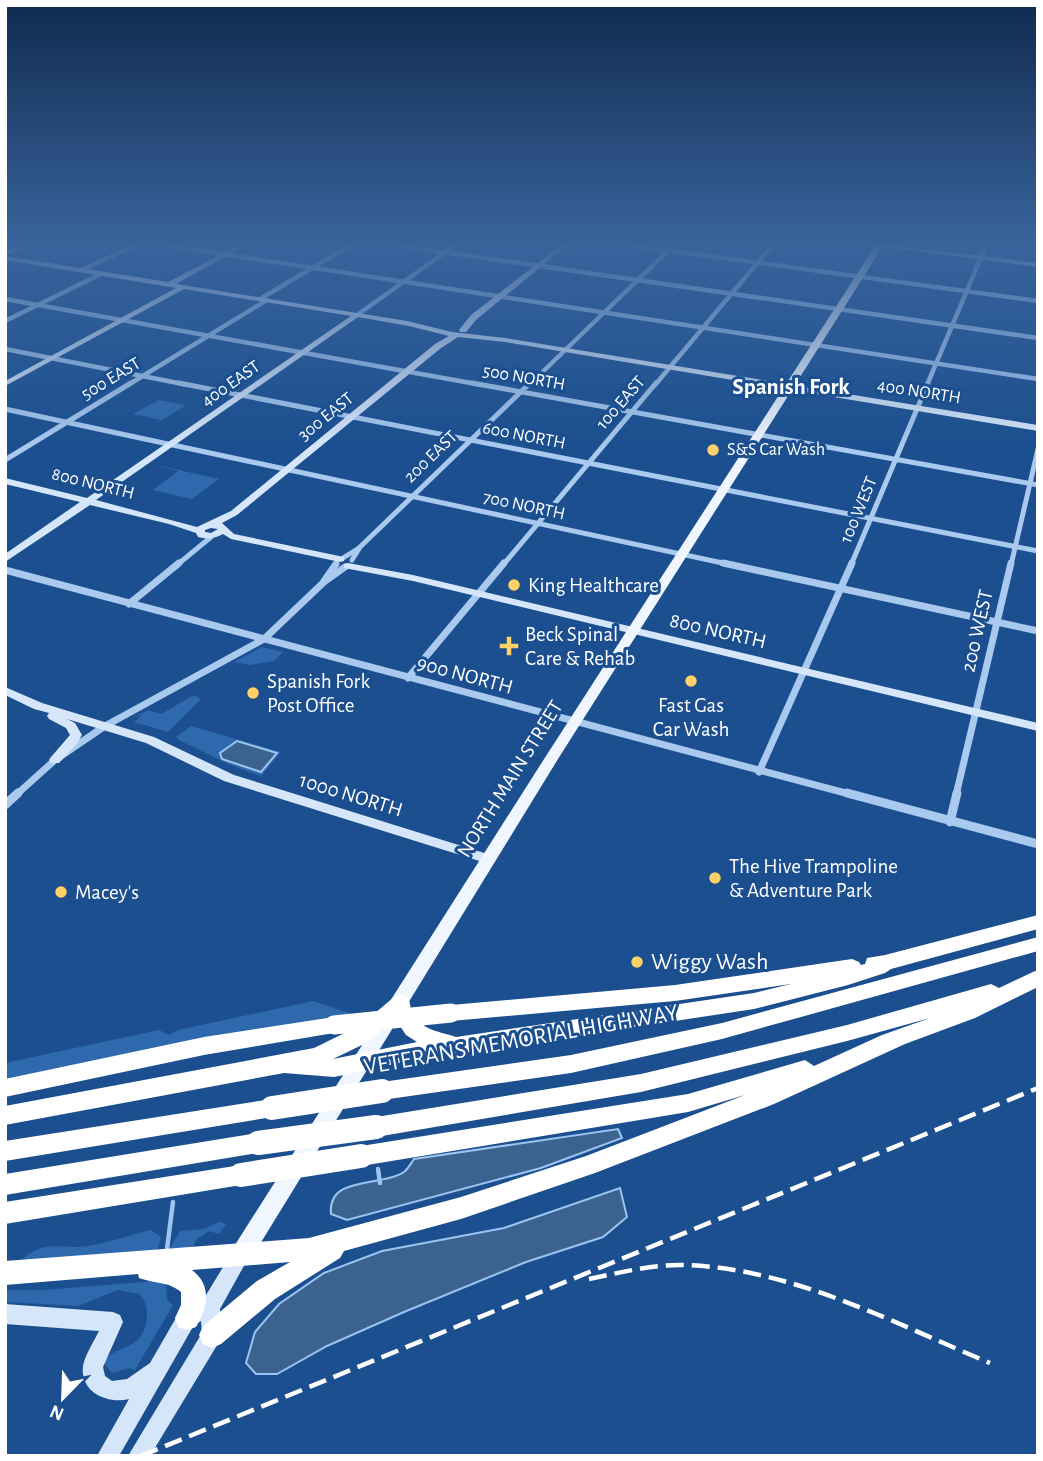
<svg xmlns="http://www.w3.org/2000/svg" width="1043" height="1461" viewBox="0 0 1043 1461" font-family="'Alegreya Sans',sans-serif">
  <rect width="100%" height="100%" fill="#1b4f8f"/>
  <!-- green -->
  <g fill="#2e69ad">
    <path d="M159 400 186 405 141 433 161 420 133 414Z"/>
    <path d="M152 464 219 479 192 499 153 490 178 471Z"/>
    <path d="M262 647 283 652 274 661 250 665 234 662Z"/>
    <path d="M194 695 201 699 168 732 134 722 142 715 132 718 148 710 161 714Z"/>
    <path d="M191 726 281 752 261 776 228 764 179 740 176 737Z"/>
    <path d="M313 1001 355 1015 207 1037 5 1082V1063L159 1030 169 1035 178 1030Z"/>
    <path d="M220 1222 226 1224 219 1234 209 1231 197 1239 192 1248 169 1250 180 1231 203 1229Z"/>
    <path d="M151 1230 161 1237 157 1251 21 1261C44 1238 61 1250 87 1246 108 1243 129 1235 151 1230Z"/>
    <path d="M156 1281 166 1282 167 1300 173 1305 135 1370 128 1368 112 1373 102 1361C119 1344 146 1350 147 1315 147 1306 145 1300 139 1294L118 1290 78 1306 5 1302V1290H44Z"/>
  </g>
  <!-- water -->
  <g fill="#3c6290" stroke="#9cc4f0" stroke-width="2">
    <path d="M237 741 277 753 261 772 222 759 220 753Z"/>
    <path d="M618 1129 622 1138 541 1168 347 1220 331 1214C327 1175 382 1187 404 1172 408 1169 411 1163 414 1159Z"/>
    <path d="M620 1188 627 1217 603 1237 526 1262 404 1312 327 1346 277 1374H256L246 1363 255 1332 279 1304 324 1273 382 1251 504 1228Z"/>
  </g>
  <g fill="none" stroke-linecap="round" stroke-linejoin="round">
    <!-- stream -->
    <g stroke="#9cc4f0" stroke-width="4.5">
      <path d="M378 1169 380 1183"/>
      <path d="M167 1249 173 1202"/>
    </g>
    <!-- street-far3 -->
    <g stroke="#a9c9ee" stroke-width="4.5">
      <path d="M151 243 1038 379"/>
      <path d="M381 243 1038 338"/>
      <path d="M614 243 1038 301"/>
      <path d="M84 269 140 243"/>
      <path d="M5 299 482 385"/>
      <path d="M260 299 354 243"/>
      <path d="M357 315 458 243"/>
      <path d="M5 321 103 273"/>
      <path d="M5 349 188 385"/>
      <path d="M128 385 267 300"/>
      <path d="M529 385 676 243"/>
      <path d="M655 385 774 243"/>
      <path d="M927 385 987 243"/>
    </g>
    <!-- street-far2 -->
    <g stroke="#a9c9ee" stroke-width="5">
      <path d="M179 383 1038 551"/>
      <path d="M472 383 1038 485"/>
      <path d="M5 409 732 565"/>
      <path d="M5 460 131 383"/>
      <path d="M343 558 359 548"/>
      <path d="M352 560 360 547 530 383"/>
      <path d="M177 565 211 537"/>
      <path d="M503 565 656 383"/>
      <path d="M851 565 928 383"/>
      <path d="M1011 565 1038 449"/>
    </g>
    <!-- street-far1 -->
    <g stroke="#a9c9ee" stroke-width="7">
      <path d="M723 563 1038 631"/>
      <path d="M5 570 853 795"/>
      <path d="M324 581 336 564"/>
      <path d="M129 604 179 563"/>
      <path d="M408 678 504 563"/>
      <path d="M759 772 852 563"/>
      <path d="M16 795 55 760 105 726 264 639 324 582 345 567"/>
      <path d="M956 795 1011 563"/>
    </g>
    <!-- street -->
    <g stroke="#a9c9ee" stroke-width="9">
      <path d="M847 793 1038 844"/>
      <path d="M5 805 18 793"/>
      <path d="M950 822 957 793"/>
    </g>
    <!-- secondary -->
    <g fill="#d6e6fa" fill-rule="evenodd">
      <path d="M33 243H41L5 255V251Z"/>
      <path d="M243 243H250L176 284 407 321 452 332 505 338 1038 425V431L505 342 458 337 441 348 237 515 222 523 234 534 344 557V561L340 562 231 539 223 534C214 539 207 539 198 537L196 533 169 524 90 505 5 562V554L80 502 5 484V478L87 498 351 316 184 289 5 386V381L176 288 5 260V256L168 282ZM358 317 409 326 449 336 435 344 231 511 197 527 96 500ZM211 528 218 529 211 533 205 532V530Z"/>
      <path d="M564 243H570L477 319 466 332H460L459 330 471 315Z"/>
      <path d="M856 243H871L1038 263V267Z"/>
      <path d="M348 563 413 575 1038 723V731L413 581 344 568V564Z"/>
      <path d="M5 687 42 703 154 737 234 775 494 856 496 859 494 862 489 864 224 781 146 743 67 719 75 723 82 735 76 745 59 763H51L49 760 51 757 70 735 66 728 49 719 47 716 49 713 34 709 5 695Z"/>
      <path d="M241 1246 248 1249 250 1255 220 1309 222 1335 219 1342 150 1456H128L202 1333 201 1321 194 1325 119 1456H97L129 1399C108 1404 80 1393 83 1366 85 1355 94 1341 99 1331L5 1324V1304L113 1312 120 1315 123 1322 103 1367 105 1376 112 1381 127 1379 150 1363 180 1311 203 1300 234 1249Z"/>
    </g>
    <!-- primary -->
    <path fill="#f0f6ff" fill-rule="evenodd" d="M877 243H885L558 759 249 1262 241 1265 233 1262 230 1255 233 1248 546 756Z"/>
    <!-- highway -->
    <g fill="#fff" fill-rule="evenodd">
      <path d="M1038 915V929L891 969 885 973 848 985 754 1009 404 1062 334 1077 284 1073 5 1125V1106L314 1048 361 1025 394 997 401 995 408 997C411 1004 409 1006 413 1013 422 1031 439 1031 456 1037L754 993 791 984 675 1001 451 1021 444 1019 441 1013 444 1007 451 1005 675 985 852 959 859 962 861 965 865 964 867 958 885 955ZM396 1020 406 1035 417 1042 333 1059 364 1044Z"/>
      <path d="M1038 937V951L722 1039 571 1073 382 1100 374 1097 371 1091 374 1085 382 1082 571 1055 722 1023Z"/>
      <path d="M1035 971 1038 972V987L975 1018 905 1044 774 1104 595 1173 461 1219 344 1251 340 1258 275 1299 221 1344 212 1348 203 1344 199 1335 203 1326 257 1281 290 1262 192 1270C212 1285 208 1307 196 1327L187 1330 178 1327 175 1318 181 1305V1292C168 1281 155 1284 139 1278L138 1274 5 1285V1261L309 1238 461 1197 586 1156 745 1095 688 1112 361 1166 353 1163 350 1156 353 1149 361 1146 688 1094 805 1060 814 1066 882 1035 930 1018 847 1041 641 1092 376 1137 368 1134 365 1127 368 1120 376 1117 641 1074 847 1025 991 984 999 988Z"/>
      <path d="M334 1017 341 1019 344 1025 341 1031 334 1033 204 1055 5 1097V1079L204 1037Z"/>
      <path d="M272 1099 280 1101 283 1108 280 1115 272 1117 5 1161V1141Z"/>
      <path d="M258 1133 266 1136 269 1143 266 1150 258 1153 5 1195V1174Z"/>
      <path d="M241 1165 249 1168 252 1175 249 1182 241 1185 5 1224V1202Z"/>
    </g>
    <!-- rail -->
    <g stroke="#fff" stroke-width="4.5" stroke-dasharray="18 8" stroke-linecap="butt">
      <path d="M589 1279C619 1273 649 1265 679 1265 788 1266 891 1322 990 1363"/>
      <path d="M141 1456 1038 1088"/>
    </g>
    <!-- highway-bridge-far1 -->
    <path stroke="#fff" stroke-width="19" d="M334 1025 451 1013"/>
    <!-- highway-bridge -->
    <g stroke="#fff" stroke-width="24">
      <path d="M272 1108 382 1091"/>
      <path d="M258 1143 376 1127"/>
      <path d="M241 1175 361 1156"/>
    </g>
  </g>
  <!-- sky -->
  <linearGradient id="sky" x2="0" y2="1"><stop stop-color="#0f2b4f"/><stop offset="0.54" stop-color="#39639b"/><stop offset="1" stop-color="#39639b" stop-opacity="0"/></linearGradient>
  <rect width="1043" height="447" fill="url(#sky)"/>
  <!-- markers -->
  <g fill="#ffd166" stroke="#1b4f8f" stroke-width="2.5">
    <circle cx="713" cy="450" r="7"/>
    <circle cx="514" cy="585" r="7"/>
    <path d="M505.5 635.5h7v7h7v7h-7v7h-7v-7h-7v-7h7z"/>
    <circle cx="691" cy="681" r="7"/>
    <circle cx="253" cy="693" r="7"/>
    <circle cx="715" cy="878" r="7"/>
    <circle cx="61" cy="892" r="7"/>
    <circle cx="637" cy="962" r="7"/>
  </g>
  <g text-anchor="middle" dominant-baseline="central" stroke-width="6" stroke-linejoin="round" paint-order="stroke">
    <!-- far-street labels -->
    <g font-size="18" fill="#fff" stroke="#1b4f8f">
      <text transform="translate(524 378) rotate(10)">500 NORTH</text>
      <text transform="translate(111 379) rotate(-31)">500 EAST</text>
      <text transform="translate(231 384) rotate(-35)">400 EAST</text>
      <text transform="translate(919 392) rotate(9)">400 NORTH</text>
      <text transform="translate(621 403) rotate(-49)">100 EAST</text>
      <text transform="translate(326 417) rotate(-39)">300 EAST</text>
      <text transform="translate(524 436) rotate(11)">600 NORTH</text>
      <text transform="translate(431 457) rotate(-44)">200 EAST</text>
      <text transform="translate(93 484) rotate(14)">800 NORTH</text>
      <text transform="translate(524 506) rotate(12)">700 NORTH</text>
      <text transform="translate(859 510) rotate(-67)">100 WEST</text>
    </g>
    <!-- far-poi labels -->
    <g font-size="18" fill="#fff" stroke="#1b4f8f" text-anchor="start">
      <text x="727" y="450">S&amp;S Car Wash</text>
    </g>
    <!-- poi labels -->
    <g font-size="21" fill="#fff" stroke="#1b4f8f" text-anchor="start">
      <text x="528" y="585">King Healthcare</text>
      <text x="525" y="634">Beck Spinal<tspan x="525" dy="24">Care &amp; Rehab</tspan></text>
      <text x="267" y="681">Spanish Fork<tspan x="267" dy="24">Post Office</tspan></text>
      <text x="691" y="705" text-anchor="middle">Fast Gas<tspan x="691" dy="24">Car Wash</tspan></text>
      <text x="729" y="866">The Hive Trampoline<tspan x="729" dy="24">&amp; Adventure Park</tspan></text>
      <text x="75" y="892">Macey's</text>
    </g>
    <!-- street labels -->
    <g font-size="21" fill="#fff" stroke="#1b4f8f">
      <text transform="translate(718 631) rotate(13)">800 NORTH</text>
      <text transform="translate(977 631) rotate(-77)">200 WEST</text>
      <text transform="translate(465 675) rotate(15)">900 NORTH</text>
      <text transform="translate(510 779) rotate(-58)">NORTH MAIN STREET</text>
      <text transform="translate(351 795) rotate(17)">1000 NORTH</text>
    </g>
    <!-- far-district labels -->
    <g font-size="23" font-weight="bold" fill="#fff" stroke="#1b4f8f">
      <text x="791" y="387">Spanish Fork</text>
    </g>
    <!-- near-poi labels -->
    <g font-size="24" fill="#fff" stroke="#1b4f8f" text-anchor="start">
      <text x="651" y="962">Wiggy Wash</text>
    </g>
    <!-- near-street labels -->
    <g font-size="24" fill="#fff" stroke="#1b4f8f">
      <text transform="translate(521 1040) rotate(-10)">VETERANS MEMORIAL HIGHWAY</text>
    </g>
  </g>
  <!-- border -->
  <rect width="1043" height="1461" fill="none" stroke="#ffffff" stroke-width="14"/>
  <!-- north arrow -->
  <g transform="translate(63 1398) rotate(203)" stroke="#1b4f8f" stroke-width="5" paint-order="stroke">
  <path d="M0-5L12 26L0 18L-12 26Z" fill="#ffffff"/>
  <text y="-10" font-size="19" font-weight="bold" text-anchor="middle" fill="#ffffff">N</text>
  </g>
</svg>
